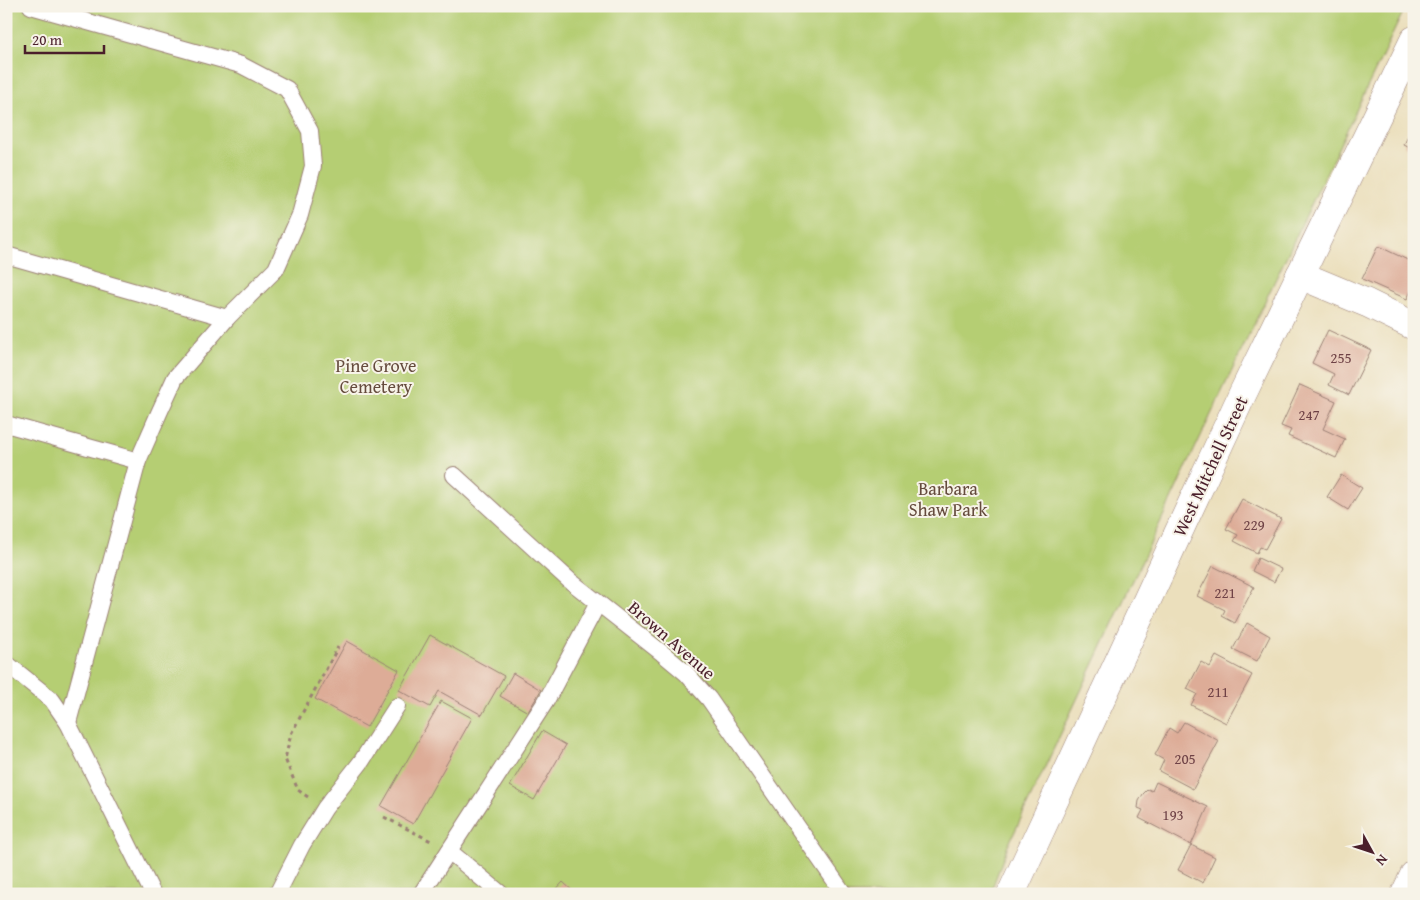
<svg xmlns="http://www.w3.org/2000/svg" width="1420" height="900" viewBox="0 0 1420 900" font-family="'Gentium Book Plus',serif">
  <rect width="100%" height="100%" fill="#f7f3e8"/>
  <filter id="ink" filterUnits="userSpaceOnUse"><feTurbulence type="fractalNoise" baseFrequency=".02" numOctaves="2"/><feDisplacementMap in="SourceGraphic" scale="10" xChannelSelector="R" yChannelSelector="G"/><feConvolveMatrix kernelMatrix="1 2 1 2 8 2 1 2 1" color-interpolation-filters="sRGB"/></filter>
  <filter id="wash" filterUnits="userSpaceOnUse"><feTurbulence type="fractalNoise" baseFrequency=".0096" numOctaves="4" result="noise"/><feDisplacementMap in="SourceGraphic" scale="20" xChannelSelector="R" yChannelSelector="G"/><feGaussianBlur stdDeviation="1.12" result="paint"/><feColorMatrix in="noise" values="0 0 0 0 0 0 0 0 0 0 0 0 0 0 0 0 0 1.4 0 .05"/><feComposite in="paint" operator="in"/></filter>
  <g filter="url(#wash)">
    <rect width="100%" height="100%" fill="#ebdfbc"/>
    <!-- green -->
    <path fill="#b5ce73" stroke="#80764f" d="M6 6H1406L1216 404 1007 848 990 894H6Z"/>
    <g id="blocks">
      <!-- building -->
      <g fill="#ddac97">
        <path d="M1414 123V150L1404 145Z"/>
        <path d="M1378 246 1414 263V285L1407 299 1362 279Z"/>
        <path d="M1328 330 1371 350 1349 395 1329 385 1334 374 1312 363Z"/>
        <path d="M1300 385 1336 401 1323 429 1345 439 1336 458 1288 436 1291 430 1281 426Z"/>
        <path d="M1341 475 1362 488 1348 510 1327 497Z"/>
        <path d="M1242 499 1281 519 1265 549 1260 547 1257 553 1234 541 1238 535 1226 529Z"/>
        <path d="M1258 558 1281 569 1274 582 1252 571Z"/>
        <path d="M1213 566 1254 587 1235 623 1222 616 1225 610 1197 596Z"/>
        <path d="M1247 623 1270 636 1257 661 1233 649Z"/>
        <path d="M430 635 504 676 482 715 439 691 430 707 399 690Z"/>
        <path d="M347 641 399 670 367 727 315 699Z"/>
        <path d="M1216 656 1252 675 1226 723 1191 705 1197 694 1187 689 1201 662 1210 667Z"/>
        <path d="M513 673 541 690 528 712 500 696Z"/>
        <path d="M441 701 472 718 413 824 381 806Z"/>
        <path d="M1184 722 1219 741 1193 789 1159 771 1164 760 1155 755 1169 728 1177 733Z"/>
        <path d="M542 731 566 745 534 800 510 786Z"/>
        <path d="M1156 782 1208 807 1191 845 1139 818 1143 810 1138 808 1139 801 1143 794 1148 789 1152 791Z"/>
        <path d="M1191 845 1215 857 1203 883 1178 870Z"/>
        <path d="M563 882 576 894H552Z"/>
      </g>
    </g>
  </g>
  <g filter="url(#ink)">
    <use href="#blocks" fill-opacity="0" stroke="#9a7f74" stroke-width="1"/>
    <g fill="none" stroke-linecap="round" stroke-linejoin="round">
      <!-- lane casing -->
      <g stroke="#9a7f74" stroke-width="18">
        <g id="lane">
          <path d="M31 6 241 65 287 89 310 131 313 166 300 215 276 269 227 318 175 378 159 413 138 461 68 723"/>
          <path d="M6 255 227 318"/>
          <path d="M6 424 138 461"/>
          <path d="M454 475 569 580 662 653 686 673 709 699 844 894"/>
          <path d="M6 663 52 700 68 723 153 894"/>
          <path d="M449 851 501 894"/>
          <path d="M277 894 302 845 325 808 361 762 397 706"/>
          <path d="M421 894 546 701 598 603"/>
        </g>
      </g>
      <!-- street casing -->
      <g stroke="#9a7f74" stroke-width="29">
        <g id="street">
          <path d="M1300 275 1367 303 1414 326"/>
          <path d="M1011 894 1243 393 1414 40"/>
          <path d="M1405 894 1414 875"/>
        </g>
      </g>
      <!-- path -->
      <g stroke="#9a7f74" stroke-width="3" stroke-dasharray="4 4" stroke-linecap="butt">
        <path d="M308 797 298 790 285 759 291 734 338 647"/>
        <path d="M384 817 431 841"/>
      </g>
      <!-- lane -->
      <use href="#lane" stroke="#fff" stroke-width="16"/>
      <!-- street -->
      <use href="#street" stroke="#fff" stroke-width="28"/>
    </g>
  </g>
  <g text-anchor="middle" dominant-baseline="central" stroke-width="4" stroke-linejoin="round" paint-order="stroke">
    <!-- number labels -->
    <g font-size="15" fill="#6f4246">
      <text x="1341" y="357">255</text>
      <text x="1309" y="414">247</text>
      <text x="1254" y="524">229</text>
      <text x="1225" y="592">221</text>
      <text x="1218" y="691">211</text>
      <text x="1185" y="758">205</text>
      <text x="1173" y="814">193</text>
    </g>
    <!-- park labels -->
    <g font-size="18" fill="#654b3d" stroke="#f7f3e8">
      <text x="376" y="365">Pine Grove<tspan x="376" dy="21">Cemetery</tspan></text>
      <text x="948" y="488">Barbara<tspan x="948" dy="21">Shaw Park</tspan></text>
    </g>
    <!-- street labels -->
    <g font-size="18" fill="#4a1f2b" stroke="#f7f3e8">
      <text transform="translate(1210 466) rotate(-65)">West Mitchell Street</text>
      <text transform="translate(672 640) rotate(41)">Brown Avenue</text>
    </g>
  </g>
  <!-- margin -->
  <rect width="1420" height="900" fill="none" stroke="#f7f3e8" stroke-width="25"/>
  <!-- north arrow -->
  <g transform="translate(1372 852) rotate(130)" stroke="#f7f3e8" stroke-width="4" paint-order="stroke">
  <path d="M0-4L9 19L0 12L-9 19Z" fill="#4a1f2b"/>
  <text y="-8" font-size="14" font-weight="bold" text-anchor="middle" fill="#4a1f2b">N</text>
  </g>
  <!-- scale -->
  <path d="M25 45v8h79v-8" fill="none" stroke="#4a1f2b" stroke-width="2.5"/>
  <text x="32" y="45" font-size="15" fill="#4a1f2b" stroke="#f7f3e8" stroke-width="4" paint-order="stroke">20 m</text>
</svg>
